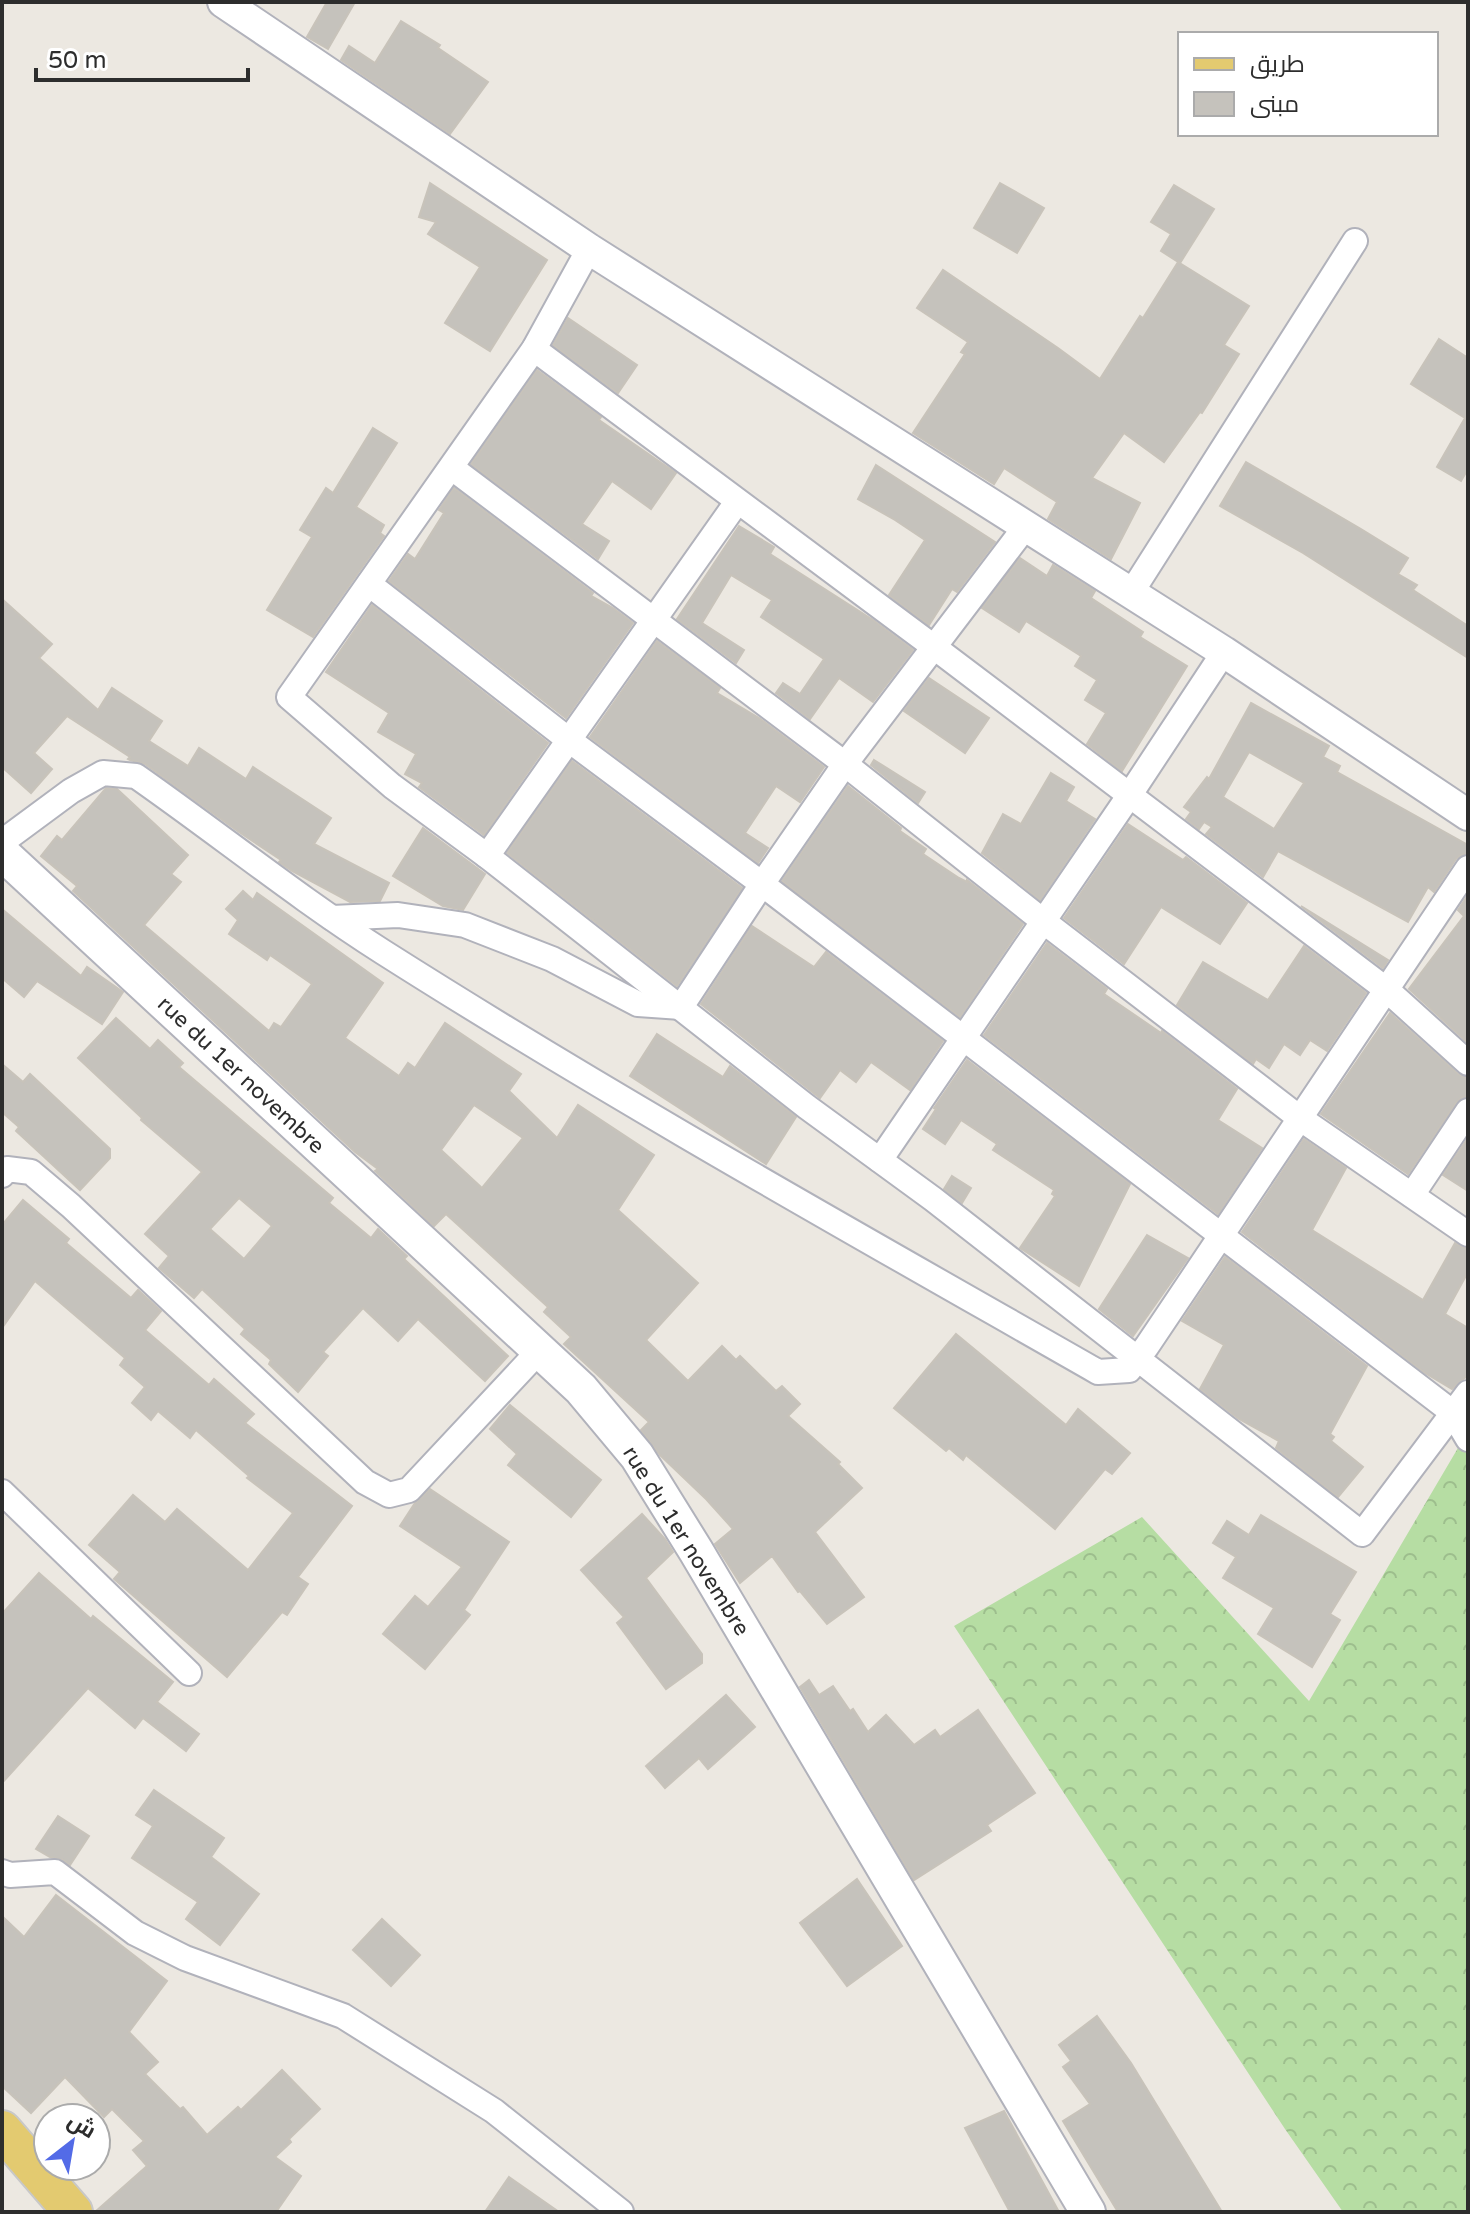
<svg xmlns="http://www.w3.org/2000/svg" width="1470" height="2214" viewBox="0 0 1470 2214" font-family="'Varela Round',Cairo,sans-serif">
  <defs>
    <pattern id="forest-crowns" width="20" height="18" patternUnits="userSpaceOnUse" patternTransform="scale(2)"><rect width="20" height="18" fill="#b6dda3"/><path d="M2 6a3 3 0 1 1 6 0M12 15a3 3 0 1 1 6 0" fill="none" stroke="#9dbe8d"/></pattern>
  </defs>
  <rect width="100%" height="100%" fill="#ece8e1"/>
  <!-- forest -->
  <path fill="url(#forest-crowns)" d="M1468 1431V2212H1343L1285 2129 954 1626 1142 1517 1309 1701Z"/>
  <!-- building -->
  <g fill="#c5c2bc" stroke="#c8c3ba" stroke-width="2" fill-rule="evenodd">
    <path d="M327 2H355L328 49 307 37Z"/>
    <path d="M401 21 440 45 438 48 488 82 450 134 341 60 349 46 375 63Z"/>
    <path d="M430 183 547 260 490 351 445 323 480 267 428 234 436 222 419 217Z"/>
    <path d="M1000 183 1044 208 1017 253 974 228Z"/>
    <path d="M1174 185 1214 209 1180 263 1161 251 1171 234 1151 222Z"/>
    <path d="M1178 262 1249 306 1224 345 1239 354 1202 413 1200 412 1164 462 1124 433 1092 478 1140 503 1111 559 1048 519 1057 502 1004 468 994 484 913 433 965 354 961 352 968 342 917 308 943 270 1058 348 1100 379 1140 316 1143 318Z"/>
    <path d="M568 318 637 365 618 393 553 345Z"/>
    <path d="M1439 339 1468 358V469L1461 481 1437 467 1465 418 1411 384Z"/>
    <path d="M537 370 601 417 599 420 676 473 651 509 612 481 582 524 609 541 598 559 471 464Z"/>
    <path d="M373 428 397 443 356 507 384 525 380 533 384 536 313 637 267 610 312 537 300 530 326 488 333 493Z"/>
    <path d="M1246 462 1361 529 1408 558 1398 574 1417 585 1413 590 1468 626V658L1303 553 1220 506Z"/>
    <path d="M876 465 995 542 957 592 952 589 929 625 889 595 925 540 895 520 858 499Z"/>
    <path d="M454 488 593 593 591 596 613 608 633 623 566 718 389 581 408 554 415 559 444 513 439 510Z"/>
    <path d="M739 526 774 547 770 554 873 620 913 650 873 702 839 678 810 719 776 693 783 683 800 694 824 659 761 617 772 600 731 575 702 623 744 650 736 663 677 619Z"/>
    <path d="M1020 558 1047 576 1053 565 1095 591 1091 598 1143 632 1140 637 1187 666 1122 771 1087 744 1106 713 1085 700 1097 680 1075 666 1081 656 1026 621 1019 632 982 608Z"/>
    <path d="M2 599 52 644 39 658 98 710 112 688 162 721 149 741 188 766 199 748 246 779 253 767 331 818 314 844 389 883 380 901 350 902 292 871 279 862 281 860 239 832 145 764 130 760 128 759 130 757 67 716 34 753 52 769 31 793 2 767Z"/>
    <path d="M372 605 548 743 484 835 419 787 422 783 405 774 416 754 378 732 389 713 326 672Z"/>
    <path d="M657 641 720 688 717 693 759 718 824 767 800 802 776 786 745 833 768 848 758 863 590 737Z"/>
    <path d="M929 678 989 718 965 753 904 711Z"/>
    <path d="M1251 703 1329 746 1323 757 1340 766 1337 772 1468 845V853L1461 855 1456 859 1434 892 1428 887 1408 922 1278 851 1263 877 1206 834 1212 827 1204 822 1199 829 1186 819 1191 812 1184 807 1207 777 1209 779ZM1249 752 1304 783 1274 829 1223 797Z"/>
    <path d="M874 760 925 792 918 803 871 765Z"/>
    <path d="M572 761 742 888 677 986 507 853Z"/>
    <path d="M1051 773 1074 787 1066 801 1095 819 1040 900 982 853 1003 814 1021 824Z"/>
    <path d="M848 786 901 828 900 831 926 849 923 854 959 878 967 882V880L1023 924 960 1017 782 881Z"/>
    <path d="M106 788 117 789 188 855 171 874 181 882 144 925 269 1031 274 1023 281 1027 312 984 270 955 267 960 229 934 238 920 226 909 243 891 253 900 257 893 383 983 345 1038 399 1076 408 1063 415 1068 445 1023 521 1074 509 1091 557 1138 578 1105 654 1155 618 1210 698 1283 646 1340 688 1381 722 1346 736 1360 740 1356 776 1391 782 1386 800 1404 788 1416 840 1462 838 1464 862 1488 815 1532 864 1597 827 1624 800 1591 798 1592 772 1556 740 1583 715 1544 733 1529 706 1499 660 1455 641 1430 649 1422 564 1344 571 1337 544 1312 548 1307 446 1214 434 1226 375 1171 378 1169 355 1152 73 891 77 886 41 856 57 836 62 840ZM474 1105 523 1138 482 1188 441 1150Z"/>
    <path d="M1128 824 1183 860 1186 857 1247 903 1220 944 1161 907 1124 964 1064 918Z"/>
    <path d="M423 828 485 874 463 910 443 906 393 876Z"/>
    <path d="M1468 895V1043L1409 989 1464 916 1458 910Z"/>
    <path d="M1301 906 1388 960 1383 968Z"/>
    <path d="M2 909 81 976 87 967 123 992 102 1024 37 981 24 997 2 978Z"/>
    <path d="M752 926 814 967 826 952 943 1041 910 1090 871 1062 856 1082 840 1070 820 1098 701 1004Z"/>
    <path d="M1047 943 1107 989 1104 994 1161 1033 1162 1031 1237 1089 1218 1120 1262 1148 1218 1214 984 1035Z"/>
    <path d="M1304 946 1366 993 1327 1051 1310 1040 1300 1055 1284 1044 1269 1068 1256 1059 1253 1064 1177 1005 1203 962 1268 1000Z"/>
    <path d="M1390 1013 1458 1074 1468 1078V1096L1461 1098 1456 1103 1408 1174 1321 1114Z"/>
    <path d="M116 1018 150 1049 158 1040 183 1063 179 1067 333 1198 329 1203 371 1238 378 1229 407 1256 404 1259 508 1356 485 1381 418 1319 398 1341 363 1308 323 1352 328 1356 298 1392 269 1364 271 1360 241 1334 245 1329 202 1289 194 1298 159 1268 169 1256 145 1234 202 1172 141 1120 142 1118 78 1058ZM239 1198 272 1226 244 1259 210 1229Z"/>
    <path d="M657 1034 723 1077 730 1066 796 1117 766 1164 630 1076Z"/>
    <path d="M967 1060 1130 1184 1079 1286 1020 1248 1055 1196 1052 1194 1054 1190 993 1150 997 1144 961 1120 945 1144 923 1129 936 1109 934 1108Z"/>
    <path d="M2 1064 23 1082 30 1074 110 1149V1158L80 1190 16 1131 19 1127 2 1112Z"/>
    <path d="M1468 1138V1191L1443 1175Z"/>
    <path d="M1304 1139 1346 1168 1312 1230 1423 1300 1455 1243 1468 1249V1272L1445 1314 1468 1328V1375L1452 1389 1425 1373 1242 1232Z"/>
    <path d="M952 1176 971 1188 962 1203 944 1189Z"/>
    <path d="M23 1200 69 1239 66 1243 131 1298 138 1290 161 1311 145 1330 209 1385 214 1379 254 1414 245 1423 352 1506 298 1577 308 1584 287 1615 282 1612 227 1677 114 1579 120 1572 89 1545 133 1495 165 1522 177 1509 248 1570 293 1513 247 1478 249 1476 196 1430 190 1438 158 1411 151 1420 132 1403 145 1387 120 1365 125 1358 35 1281 2 1328V1225Z"/>
    <path d="M1147 1235 1188 1258 1133 1336 1099 1309Z"/>
    <path d="M1225 1257 1367 1366 1330 1434 1334 1437 1331 1441 1363 1467 1338 1497 1276 1448 1279 1441 1239 1419 1200 1389 1224 1345 1182 1321Z"/>
    <path d="M956 1334 1066 1425 1078 1409 1130 1453 1112 1474 1105 1469 1055 1529 966 1455 963 1460 949 1448 946 1451 894 1408Z"/>
    <path d="M510 1405 601 1480 571 1517 508 1465 517 1454 490 1429Z"/>
    <path d="M430 1489 509 1542 464 1610 470 1615 425 1669 383 1634 415 1596 428 1607 462 1567 400 1526 415 1503Z"/>
    <path d="M642 1514 665 1539 673 1552 646 1578 702 1654V1663L666 1689 617 1623 624 1617 581 1570Z"/>
    <path d="M1261 1515 1356 1572 1330 1614 1340 1620 1312 1667 1258 1634 1274 1608 1223 1578 1236 1557 1213 1543 1227 1521 1249 1535Z"/>
    <path d="M39 1573 91 1619 93 1616 173 1682 157 1702 199 1734 186 1751 143 1718 135 1728 88 1688 2 1783V1614Z"/>
    <path d="M809 1680 819 1695 833 1686 850 1711 853 1709 868 1732 886 1715 914 1745 935 1730 940 1737 978 1710 1035 1793 987 1825 991 1831 914 1880 800 1687Z"/>
    <path d="M726 1695 755 1727 708 1769 699 1758 665 1788 646 1766Z"/>
    <path d="M154 1790 224 1838 211 1857 259 1894 220 1945 186 1919 198 1902 132 1858 153 1826 136 1815Z"/>
    <path d="M58 1816 89 1836 70 1865 63 1860 50 1857 36 1849Z"/>
    <path d="M857 1879 902 1946 847 1986 800 1923Z"/>
    <path d="M56 1895 167 1981 129 2032 158 2062 145 2074 180 2109 183 2107 207 2135 238 2107 241 2110 282 2070 320 2109 289 2139 291 2142 275 2157 301 2176 276 2212H95L147 2166 133 2150 144 2141 112 2109 104 2117 65 2077 31 2113 2 2086V1916L24 1937Z"/>
    <path d="M382 1919 420 1955 391 1986 353 1950Z"/>
    <path d="M1097 2016 1131 2063 1222 2212H1118L1063 2121 1090 2104 1063 2067 1071 2061 1059 2045Z"/>
    <path d="M1004 2111 1059 2212H1010L965 2128Z"/>
    <path d="M509 2177 559 2212H485Z"/>
  </g>
  <g fill="none" stroke-linecap="round" stroke-linejoin="round">
    <!-- minor casing -->
    <g stroke="#b1b2bb" stroke-width="28">
      <g id="minor">
        <path d="M589 249 534 349 289 697 392 786 487 856 807 1107 933 1199 1362 1534 1468 1393"/>
        <path d="M534 349 934 647 1387 990 1468 1063"/>
        <path d="M452 468 845 764 1043 921 1301 1119 1468 1234"/>
        <path d="M369 584 569 740 762 884 1452 1412 1468 1439"/>
        <path d="M1131 593 1355 241"/>
        <path d="M2 842 71 791 103 773 136 776C219 834 298 898 383 952 616 1100 858 1235 1098 1372L1129 1370 1147 1346 1468 868"/>
        <path d="M487 856 737 502"/>
        <path d="M332 918 398 915 465 925 552 959 638 1004 681 1007 762 884 845 764 1026 526"/>
        <path d="M880 1160 1129 796 1224 652"/>
        <path d="M2 1175 7 1169 31 1172 71 1206 365 1482 389 1495 409 1490 539 1351"/>
        <path d="M1412 1195 1468 1111"/>
        <path d="M2 1492 189 1673"/>
        <path d="M2 1872 10 1875 55 1872 135 1933 185 1958 343 2016 494 2111 621 2212"/>
      </g>
    </g>
    <!-- tertiary casing -->
    <g stroke="#b1b2bb" stroke-width="34">
      <path id="tertiary" d="M223 2 589 249 1224 652 1468 815"/>
    </g>
    <!-- secondary casing -->
    <g stroke="#b1b2bb" stroke-width="38">
      <path id="secondary" d="M2 853 581 1389 637 1456 696 1551 1088 2212"/>
    </g>
    <!-- primary casing -->
    <g stroke="#c8c8c8" stroke-width="42">
      <path id="primary" d="M2 2130 73 2212"/>
    </g>
    <!-- minor -->
    <use href="#minor" stroke="#fff" stroke-width="24"/>
    <!-- tertiary -->
    <use href="#tertiary" stroke="#fff" stroke-width="30"/>
    <!-- secondary -->
    <use href="#secondary" stroke="#fff" stroke-width="34"/>
    <!-- primary -->
    <use href="#primary" stroke="#e3ca70" stroke-width="38"/>
  </g>
  <g text-anchor="middle" dominant-baseline="central" stroke-width="8" stroke-linejoin="round" paint-order="stroke">
    <!-- street labels -->
    <g font-size="22" fill="#2d2d2d" stroke="#fff">
      <text transform="translate(241 1075) rotate(43)">rue du 1er novembre</text>
      <text transform="translate(686 1541) rotate(58)">rue du 1er novembre</text>
    </g>
  </g>
  <!-- border -->
  <rect width="1470" height="2214" fill="none" stroke="#2d2d2d" stroke-width="8"/>
  <!-- legend -->
  <rect x="1178" y="32" width="260" height="104" fill="#ffffff" stroke="#ababab" stroke-width="2"/>
  <rect x="1194" y="58" width="40" height="12" fill="#e3ca70" stroke="#ababab" stroke-width="2"/>
  <text x="1250" y="72" font-size="24" fill="#2d2d2d">طريق</text>
  <rect x="1194" y="92" width="40" height="24" fill="#c5c2bc" stroke="#ababab" stroke-width="2"/>
  <text x="1250" y="112" font-size="24" fill="#2d2d2d">مبنى</text>
  <!-- north arrow -->
  <g transform="translate(72 2142) rotate(31)"><circle r="38" fill="#ffffff" stroke="#ababab" stroke-width="2"/>
  <path d="M0-6L14 30L0 20L-14 30Z" fill="#536be7"/>
  <text y="-12" font-size="22" font-weight="bold" text-anchor="middle" fill="#2d2d2d">ش</text>
  </g>
  <!-- scale -->
  <path d="M36 68v12h212v-12" fill="none" stroke="#2d2d2d" stroke-width="4"/>
  <text x="48" y="68" font-size="24" fill="#2d2d2d" stroke="#ffffff" stroke-width="6" paint-order="stroke">50 m</text>
</svg>
